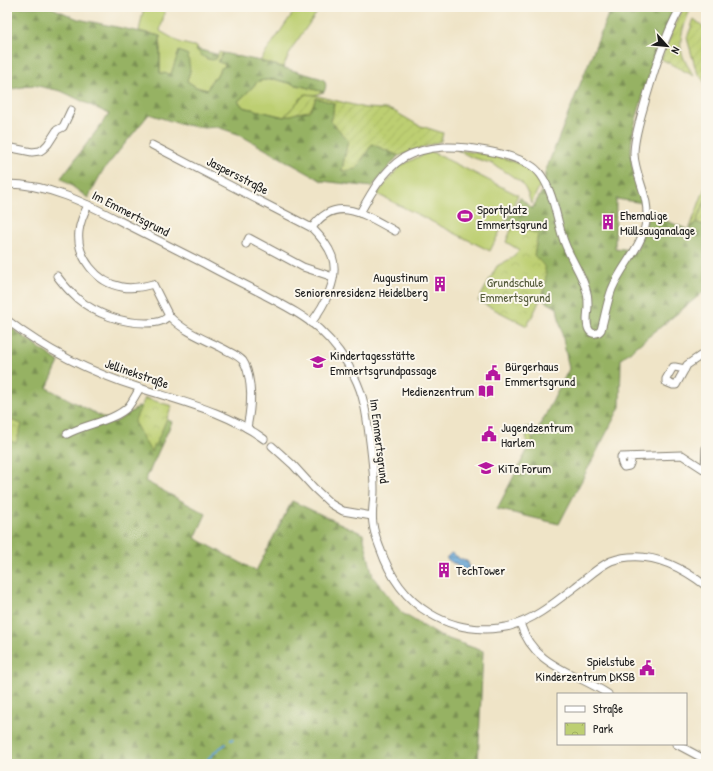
<svg xmlns="http://www.w3.org/2000/svg" width="713" height="771" viewBox="0 0 713 771" font-family="'Patrick Hand',sans-serif">
  <defs>
    <pattern id="forest-firs" width="22" height="20" patternUnits="userSpaceOnUse"><rect width="22" height="20" fill="#96b264"/><path d="M5 1l3.5 6h-7zM16 11l3.5 6h-7z" fill="#7a9052"/></pattern>
    <pattern id="park-crowns" width="20" height="18" patternUnits="userSpaceOnUse"><rect width="20" height="18" fill="#bdcf72"/><path d="M2 6a3 3 0 1 1 6 0M12 15a3 3 0 1 1 6 0" fill="none" stroke="#a2b162"/></pattern>
    <pattern id="garden-furrows" width="10" height="10" patternUnits="userSpaceOnUse"><rect width="10" height="10" fill="#bdcf72"/><path d="M-1 1l2-2M0 10L10 0M9 11l2-2" fill="none" stroke="#a2b162"/></pattern>
    <pattern id="water-rules" width="6" height="5" patternUnits="userSpaceOnUse"><rect width="6" height="5" fill="#64a6d8"/><path d="M0 2.5h6" fill="none" stroke="#5286ae"/></pattern>
  </defs>
  <rect width="100%" height="100%" fill="#fbf7ec"/>
  <filter id="ink" filterUnits="userSpaceOnUse"><feTurbulence type="fractalNoise" baseFrequency=".025" numOctaves="2"/><feDisplacementMap in="SourceGraphic" scale="8" xChannelSelector="R" yChannelSelector="G"/><feConvolveMatrix kernelMatrix="1 2 1 2 8 2 1 2 1" color-interpolation-filters="sRGB"/></filter>
  <filter id="wash" filterUnits="userSpaceOnUse"><feTurbulence type="fractalNoise" baseFrequency=".012" numOctaves="4" result="noise"/><feDisplacementMap in="SourceGraphic" scale="16" xChannelSelector="R" yChannelSelector="G"/><feGaussianBlur stdDeviation="0.9" result="paint"/><feColorMatrix in="noise" values="0 0 0 0 0 0 0 0 0 0 0 0 0 0 0 0 0 1.4 0 .05"/><feComposite in="paint" operator="in"/></filter>
  <g filter="url(#wash)">
    <rect width="100%" height="100%" fill="#efe4c7"/>
    <!-- grass -->
    <g fill="#bdcf72" stroke="#6c7647">
      <path d="M144 7H166L160 31 181 43 198 47 197 49 216 59 219 52 223 53 219 62 225 64V66L220 69 216 77 211 81 208 90 196 87 187 81 190 71 179 51 171 75 160 73V36L139 31Z"/>
      <path d="M297 7H321L294 45 283 67 260 61Z"/>
      <path d="M274 79 324 92 314 95 305 94 284 117 243 107 238 101 245 95 258 81Z"/>
      <path d="M457 150 492 155 512 161 529 168 537 175 541 183 531 204 528 194 522 183 509 174 493 164 471 157Z"/>
      <path d="M430 151 518 195 490 251 377 194 400 166Z"/>
      <path d="M706 185V199L696 222 689 230Z"/>
    </g>
    <!-- forest -->
    <g fill="url(#forest-firs)" stroke="#596740">
      <path d="M7 7H50L78 19 160 36V73L171 74 179 51 188 55 190 71 187 81 196 87 207 90 211 81 216 77 220 69 225 66V64L218 62 223 53 260 61 323 79C327 84 326 87 324 92L274 79 258 81 245 95 238 101 243 107 284 117 297 113 309 111 312 107 316 98 334 103 333 114 330 120 348 140 342 170 356 169 372 144 398 156 372 187 322 181 238 134 217 127 204 128 180 124 149 114 102 172 88 198 61 178 109 114 61 91 33 85 7 90Z"/>
      <path d="M611 7H676C662 36 651 67 642 99 637 116 631 134 631 152 631 170 638 187 644 203L616 199 615 248 631 250 636 252 649 214 689 230 696 222 706 226V290L621 359 620 407 559 524 497 509 569 369 557 308 541 299 546 281 534 255 538 234 514 225H505L520 197 532 209 544 188 545 172Z"/>
      <path d="M196 49 216 54 218 55 216 59C208 62 201 56 196 49Z"/>
      <path d="M7 325 59 362 47 388 114 423 140 406 172 422 145 481 206 514 195 538 256 571 292 501 363 534 373 577 402 613 440 636 483 651 478 764H7Z"/>
    </g>
    <!-- park -->
    <g fill="url(#park-crowns)" stroke="#6c7647">
      <path d="M513 225 538 234 534 255C537 259 544 264 545 269 549 286 535 311 527 326L478 301 497 266 512 258 519 250 506 242Z"/>
      <path d="M145 398 172 406 159 437 151 452 134 422Z"/>
      <path d="M7 419 22 424 16 443 7 440Z"/>
      <path d="M525 427H530L534 448 528 450Z"/>
    </g>
    <!-- garden -->
    <g fill="url(#garden-furrows)" stroke="#6c7647">
      <path d="M685 7H691C686 21 679 35 681 50 683 59 689 68 694 76L661 59 678 18Z"/>
      <path d="M694 19 706 29V85L696 70 687 38Z"/>
      <path d="M305 94 314 95 365 108 386 109 394 111 418 125 443 133 441 141 399 156 372 144 356 169 342 171 348 140 330 120 333 114 334 103 316 98 312 107 309 111 297 113 284 117Z"/>
      <path d="M706 199V219L703 225 696 222Z"/>
    </g>
    <!-- water -->
    <path fill="url(#water-rules)" stroke="#40617a" d="M451 553 458 557 459 559H463L468 562 469 568 467 570 465 571 447 559 446 558Z"/>
    <g fill="none" stroke-linecap="round" stroke-linejoin="round">
      <!-- stream -->
      <g stroke="#64a6d8" stroke-width="2">
        <path d="M231 740 233 739"/>
        <path d="M207 760 217 750 226 744"/>
      </g>
    </g>
  </g>
  <g filter="url(#ink)">
    <g fill="none" stroke-linecap="round" stroke-linejoin="round">
      <!-- street casing -->
      <g stroke="#868072" stroke-width="9">
        <g id="street">
          <path d="M152 145 312 228C336 193 367 216 395 231"/>
          <path d="M7 147 32 152 40 151 43 149 48 144 57 130 63 127 71 110"/>
          <path d="M7 184C48 184 86 203 122 222 150 236 177 250 205 264 223 274 242 283 261 293 281 304 302 314 319 329 333 342 346 359 354 376 365 397 367 419 370 442 372 458 374 474 374 490 374 502 371 513 373 524 374 533 377 540 380 548 389 574 404 598 429 613 450 626 474 631 499 628 504 627 509 627 513 625 537 618 556 601 575 587 586 579 599 566 611 561 645 549 679 565 706 586"/>
          <path d="M88 205C84 213 80 222 79 231 76 257 97 283 122 287 133 289 142 287 153 284L169 316"/>
          <path d="M360 213C371 193 383 171 403 158 415 151 431 148 444 147 467 146 510 153 530 165 534 167 538 171 541 175 553 192 556 215 562 235 567 255 583 274 587 293 588 297 588 302 588 306 588 313 585 323 589 330 592 335 598 334 601 330 605 316 607 302 612 289 622 265 642 247 646 222 651 199 635 177 634 154 634 139 639 123 643 109 653 74 663 39 681 7"/>
          <path d="M246 244 249 238 303 267 333 277"/>
          <path d="M57 276C63 284 70 292 78 299 96 314 122 323 146 323 151 323 156 323 161 321 164 320 166 318 169 316 183 331 204 339 222 348 229 352 238 355 243 361 248 368 249 377 250 385 252 400 250 413 247 428"/>
          <path d="M7 320C47 351 92 373 140 388 183 402 227 412 264 439"/>
          <path d="M311 323C324 306 340 278 332 256 328 245 320 236 312 228"/>
          <path d="M685 369 675 367H673L666 379V382L673 385H676L687 365 706 352"/>
          <path d="M67 434C85 424 114 421 128 407 133 401 136 394 140 388"/>
          <path d="M272 446 293 465 314 488 331 504 343 511 372 516"/>
          <path d="M706 448 705 470 706 471"/>
          <path d="M629 457C632 460 631 462 629 466L624 467C621 464 621 461 621 457L682 455 705 470"/>
          <path d="M520 623C534 667 573 671 608 694"/>
          <path d="M676 744 706 760"/>
        </g>
      </g>
      <!-- street -->
      <use href="#street" stroke="#fff" stroke-width="7"/>
    </g>
  </g>
  <!-- icons -->
  <defs>
    <g id="stadium-bare" transform="scale(1.2)"><path d="M0-5a6.5 5 0 1 0 0 10a6.5 5 0 1 0 0-10ZM-3.5-1.8h7v3.6h-7Z" fill="#b5179e" stroke="#fbf7ec" stroke-width="2.5" paint-order="stroke"/></g>
    <g id="building-bare" transform="scale(1.2)"><path d="M-4-6H4V6H1V3H-1V6H-4ZM-2.5-4.3h1.7v1.8h-1.7ZM.8-4.3h1.7v1.8H.8ZM-2.5-1h1.7V.8h-1.7ZM.8-1h1.7V.8H.8Z" fill="#b5179e" stroke="#fbf7ec" stroke-width="2.5" paint-order="stroke"/></g>
    <g id="school-bare" transform="scale(1.2)"><path d="M0-5L7-2L0 1L-7-2ZM-4 1L0 2.5L4 1V4Q0 6-4 4Z" fill="#b5179e" stroke="#fbf7ec" stroke-width="2.5" paint-order="stroke"/></g>
    <g id="civic-bare" transform="scale(1.2)"><path d="M-.6-6.5H3V-4.5H.6V-3L4-1V1h2V6H-6V1h2V-1L-.6-3ZM-1.2 2.5V6h2.4V2.5Z" fill="#b5179e" stroke="#fbf7ec" stroke-width="2.5" paint-order="stroke"/></g>
    <g id="library-bare" transform="scale(1.2)"><path d="M-6-4Q-3-5.5-.7-3.5V5Q-3 3-6 4ZM6-4Q3-5.5 .7-3.5V5Q3 3 6 4Z" fill="#b5179e" stroke="#fbf7ec" stroke-width="2.5" paint-order="stroke"/></g>
  </defs>
  <g fill-rule="evenodd">
    <use href="#stadium-bare" x="465" y="216"/>
    <use href="#building-bare" x="608" y="222"/>
    <use href="#building-bare" x="440" y="284"/>
    <use href="#school-bare" x="318" y="362"/>
    <use href="#civic-bare" x="493" y="373"/>
    <use href="#library-bare" x="486" y="391"/>
    <use href="#civic-bare" x="489" y="434"/>
    <use href="#school-bare" x="486" y="468"/>
    <use href="#building-bare" x="444" y="570"/>
    <use href="#civic-bare" x="647" y="668"/>
  </g>
  <g text-anchor="middle" dominant-baseline="central" stroke-width="4" stroke-linejoin="round" paint-order="stroke">
    <!-- street labels -->
    <g font-size="13" fill="#1c1c1c" stroke="#fbf7ec">
      <text transform="translate(238 175) rotate(27)">Jaspersstraße</text>
      <text transform="translate(131 213) rotate(27)">Im Emmertsgrund</text>
      <text transform="translate(137 373) rotate(19)">Jellinekstraße</text>
      <text transform="translate(380 441) rotate(83)">Im Emmertsgrund</text>
    </g>
    <!-- poi labels -->
    <g font-size="13" fill="#1c1c1c" stroke="#fbf7ec" text-anchor="start">
      <text x="477" y="209">Sportplatz<tspan x="477" dy="15">Emmertsgrund</tspan></text>
      <text x="620" y="215">Ehemalige<tspan x="620" dy="15">Müllsauganalage</tspan></text>
      <text x="428" y="277" text-anchor="end">Augustinum<tspan x="428" dy="15">Seniorenresidenz Heidelberg</tspan></text>
      <text x="330" y="355">Kindertagesstätte<tspan x="330" dy="15">Emmertsgrundpassage</tspan></text>
      <text x="505" y="366">Bürgerhaus<tspan x="505" dy="15">Emmertsgrund</tspan></text>
      <text x="474" y="391" text-anchor="end">Medienzentrum</text>
      <text x="501" y="427">Jugendzentrum<tspan x="501" dy="15">Harlem</tspan></text>
      <text x="498" y="468">KiTa Forum</text>
      <text x="456" y="570">TechTower</text>
      <text x="635" y="661" text-anchor="end">Spielstube<tspan x="635" dy="15">Kinderzentrum DKSB</tspan></text>
    </g>
    <!-- park labels -->
    <g font-size="13" fill="#545b3a" stroke="#fbf7ec">
      <text x="515" y="282">Grundschule<tspan x="515" dy="15">Emmertsgrund</tspan></text>
    </g>
  </g>
  <!-- margin -->
  <rect width="713" height="771" fill="none" stroke="#fbf7ec" stroke-width="24"/>
  <!-- legend -->
  <rect x="557" y="693" width="130" height="52" fill="#fbf7ec" stroke="#a29f99"/>
  <rect x="565" y="706" width="20" height="6" fill="#ffffff" stroke="#a29f99"/>
  <text x="593" y="713" font-size="12" fill="#1c1c1c">Straße</text>
  <rect x="565" y="723" width="20" height="12" fill="url(#park-crowns)" stroke="#a29f99"/>
  <text x="593" y="733" font-size="12" fill="#1c1c1c">Park</text>
  <!-- north arrow -->
  <g transform="translate(667 46) rotate(117)" stroke="#fbf7ec" stroke-width="3" paint-order="stroke">
  <path d="M0-3L7 15L0 10L-7 15Z" fill="#1c1c1c"/>
  <text y="-6" font-size="11" font-weight="bold" text-anchor="middle" fill="#1c1c1c">N</text>
  </g>
</svg>
